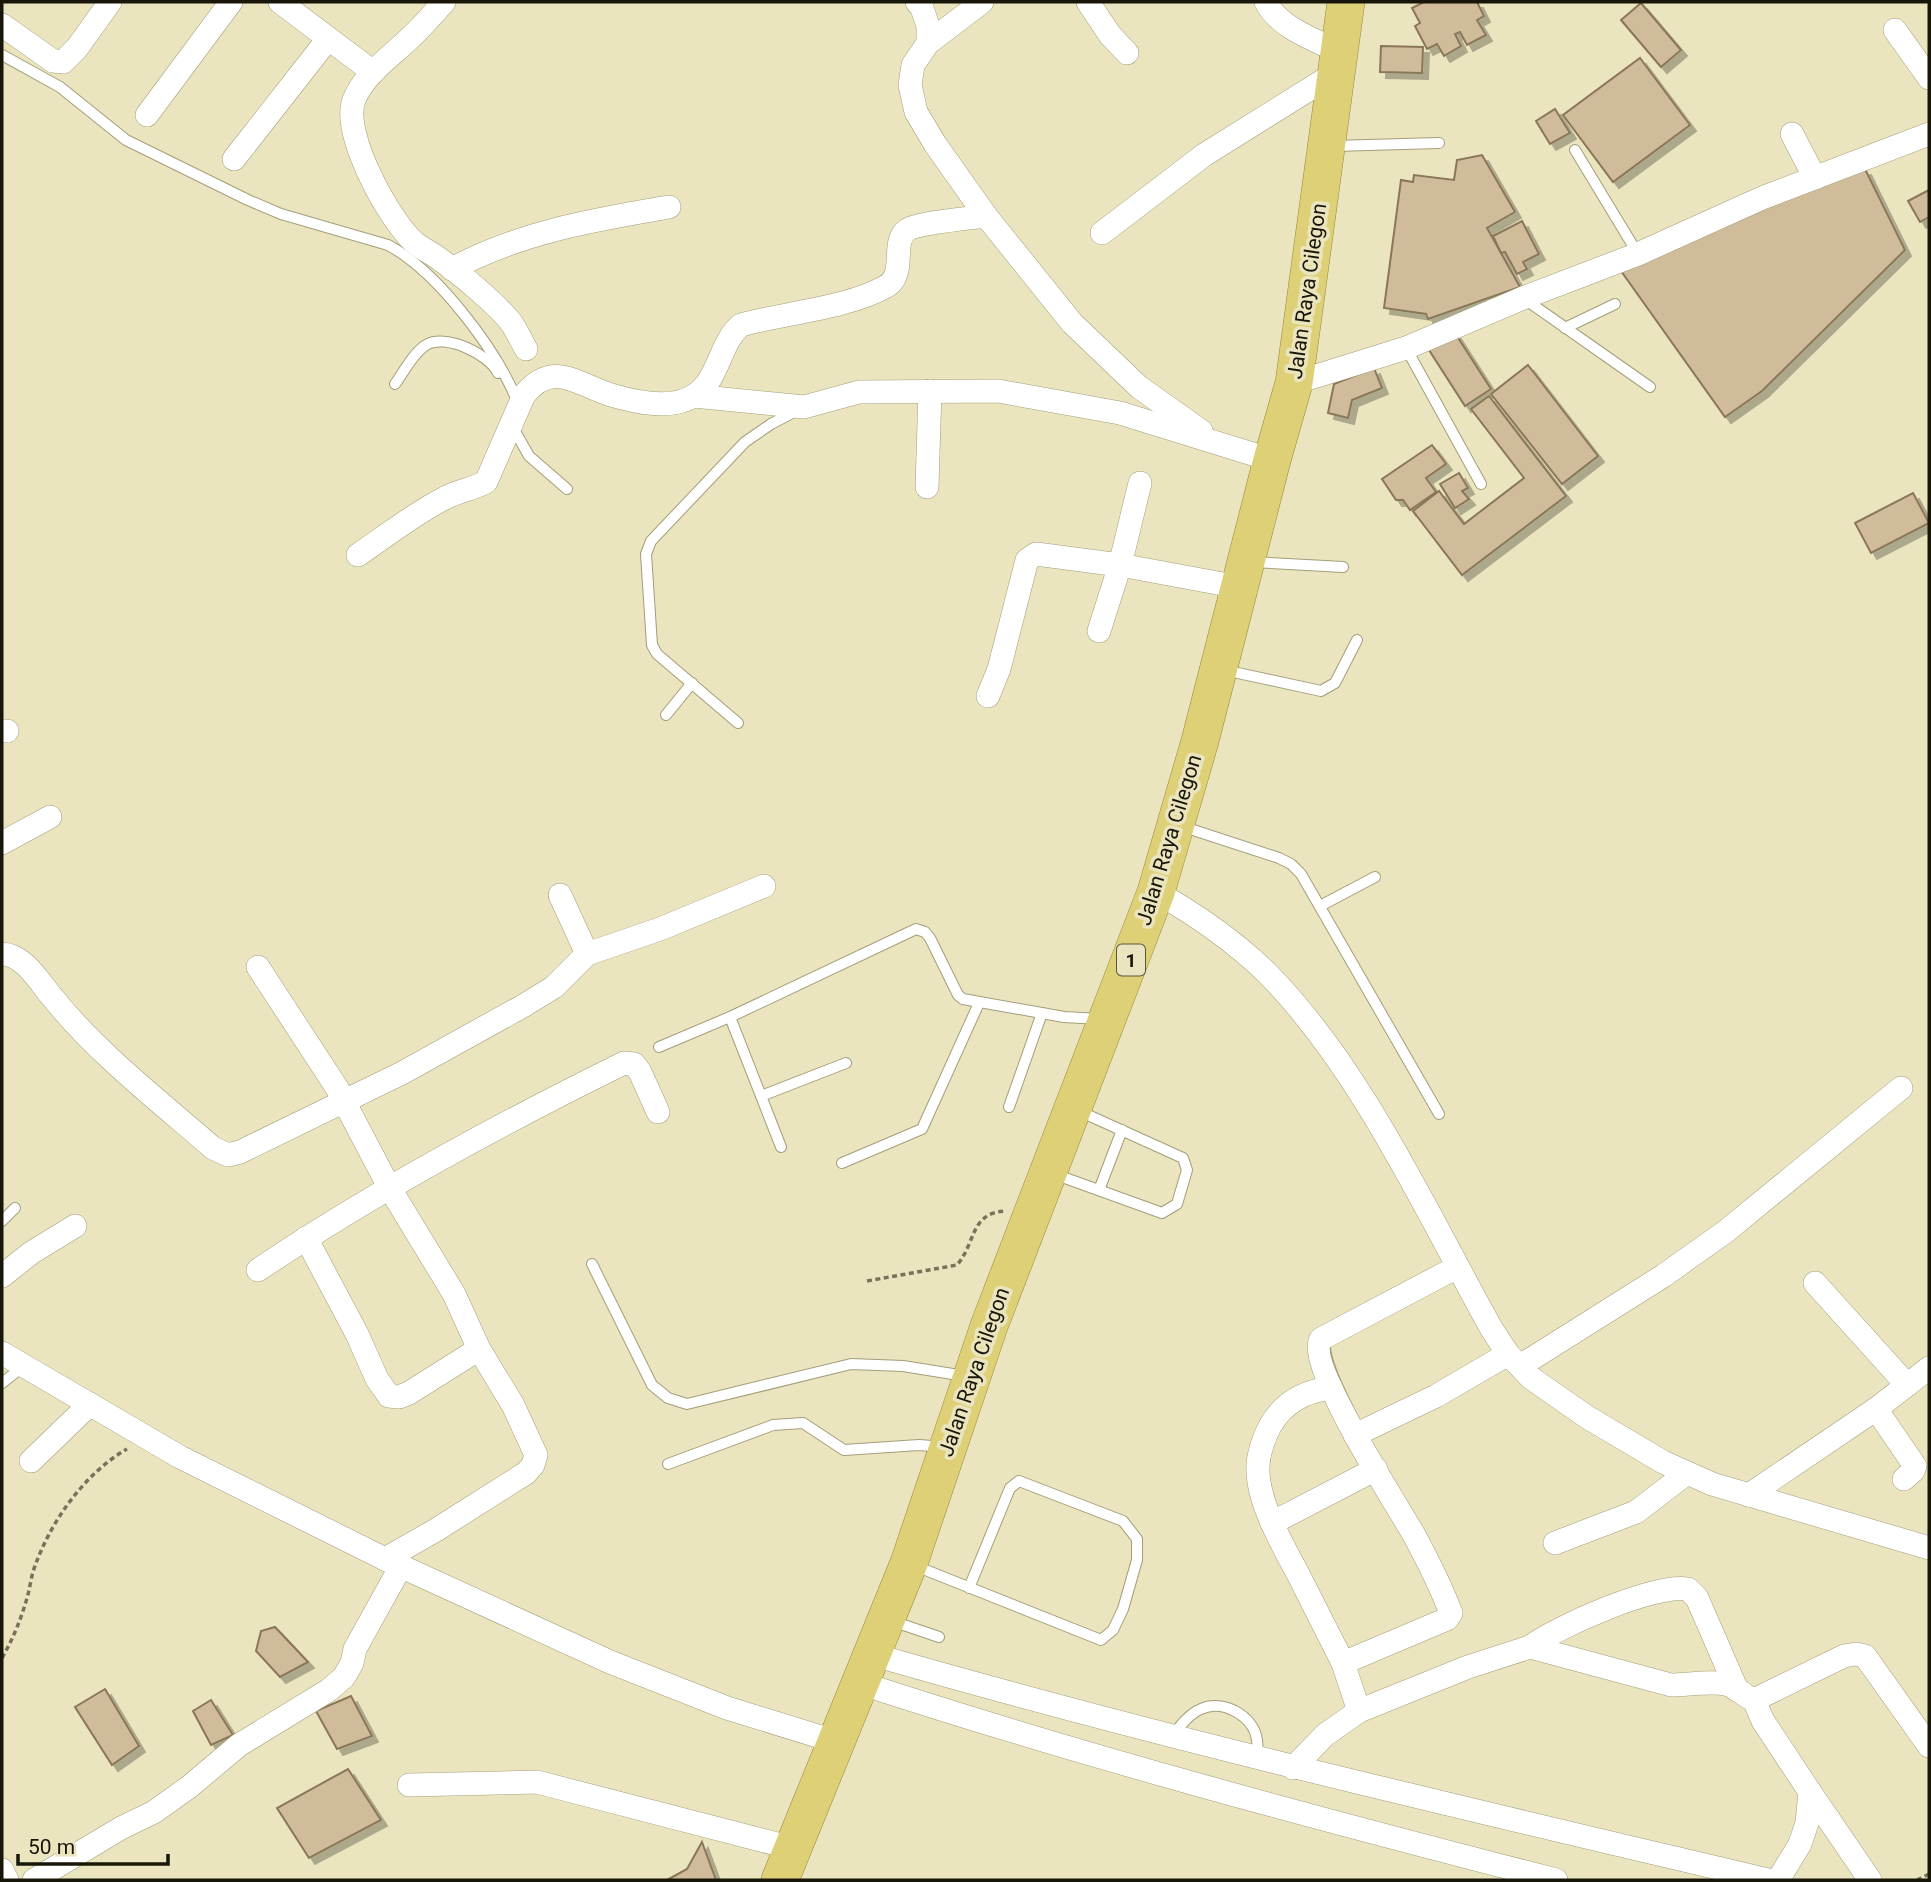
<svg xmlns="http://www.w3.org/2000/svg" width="1931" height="1882" viewBox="0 0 1931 1882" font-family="Roboto,sans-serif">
  <defs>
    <filter id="shadow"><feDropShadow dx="6" dy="6" stdDeviation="0" flood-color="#0004"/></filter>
  </defs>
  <rect width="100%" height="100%" fill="#ebe5bf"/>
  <!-- building -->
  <g fill="#d0bc9b" stroke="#897758" stroke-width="2" filter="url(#shadow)">
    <path d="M1424 2H1477L1484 16 1477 20 1486 35 1467 45 1460 32 1455 34 1461 46 1444 56 1437 44 1427 49 1415 26 1420 23 1412 8Z"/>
    <path d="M1641 3 1681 50 1661 67 1621 20Z"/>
    <path d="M1381 46 1423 47 1422 73 1380 72Z"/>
    <path d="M1640 58 1690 125 1613 182 1563 115Z"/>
    <path d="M1555 109 1570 133 1550 144 1536 121Z"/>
    <path d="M1482 155 1515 212 1487 228 1520 287 1428 319 1426 314 1384 308 1401 180 1413 182 1414 175 1454 180 1457 160Z"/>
    <path d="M1865 169 1905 250 1762 391 1725 417 1621 271 1740 217Z"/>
    <path d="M1929 190V217L1920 222 1908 201Z"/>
    <path d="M1522 221 1539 254 1523 262 1527 269 1517 274 1505 252 1501 253 1493 236Z"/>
    <path d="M1455 333 1491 389 1465 406 1429 350Z"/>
    <path d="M1528 365 1598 456 1562 484 1491 394Z"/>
    <path d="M1374 368 1382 388 1352 400 1348 418 1328 413 1334 384Z"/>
    <path d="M1489 396 1566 496 1462 575 1413 511 1439 491 1464 524 1524 478 1471 409Z"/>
    <path d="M1432 445 1446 464 1426 478 1436 492 1410 510 1403 500H1396L1382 479Z"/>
    <path d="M1459 473 1468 488 1462 491 1469 499 1455 508 1440 484Z"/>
    <path d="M1913 493 1929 523 1871 553 1855 523Z"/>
    <path d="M275 1627 308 1662 280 1677 256 1651 261 1631Z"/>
    <path d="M105 1689 139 1746 112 1765 75 1707Z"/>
    <path d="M351 1696 372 1736 337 1749 316 1711Z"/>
    <path d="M211 1700 233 1735 211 1745 193 1711Z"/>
    <path d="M348 1769 381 1820 309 1858 277 1808Z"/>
    <path d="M702 1842 716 1880H667L687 1869Z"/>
  </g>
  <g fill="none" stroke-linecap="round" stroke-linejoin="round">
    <!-- service casing -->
    <g stroke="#a39e7a" stroke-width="12">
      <g id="service">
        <path d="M2 55 60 87 126 140 248 200 281 214 388 245C437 271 497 350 518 403"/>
        <path d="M1333 146 1439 143"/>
        <path d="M1575 150 1638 254"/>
        <path d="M1523 298 1650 387"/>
        <path d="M1565 328 1615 304"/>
        <path d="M1406 348 1481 484"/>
        <path d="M395 384C404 372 413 353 426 345 445 333 489 354 498 373"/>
        <path d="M512 426 529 456 567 489"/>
        <path d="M1252 562 1343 567"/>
        <path d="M1224 670 1321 691 1335 683 1357 640"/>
        <path d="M666 715 692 683"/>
        <path d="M738 723 657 654 652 645 646 554 651 541 745 442 771 424 798 410"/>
        <path d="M1181 826 1279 858 1291 864 1301 874 1439 1114"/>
        <path d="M1320 906 1375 877"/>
        <path d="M730 1017 781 1147"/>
        <path d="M659 1047 730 1017 916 929 925 932 930 938 958 995 963 999 1064 1017 1100 1019"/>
        <path d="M761 1096 846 1063"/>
        <path d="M1009 1107 1042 1013"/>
        <path d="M842 1163 922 1129 979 1003"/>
        <path d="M1054 1174 1162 1213 1177 1204 1187 1170 1183 1158 1079 1111"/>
        <path d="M1099 1190 1122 1130"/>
        <path d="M2 1221 15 1208"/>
        <path d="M592 1264 652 1385 668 1398 687 1404 851 1364 903 1366 965 1376"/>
        <path d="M2 1383 25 1365"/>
        <path d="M668 1464 773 1425 803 1423 844 1450 919 1445 944 1447"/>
        <path d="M913 1565 1101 1640 1113 1630 1123 1609 1137 1560V1539L1123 1521 1019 1481 1010 1488 969 1588"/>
        <path d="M892 1621 939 1637"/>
        <path d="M1172 1736C1180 1726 1189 1714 1201 1709 1223 1699 1254 1716 1257 1740 1258 1745 1257 1752 1256 1757"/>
      </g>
    </g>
    <!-- minor casing -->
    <g stroke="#a39e7a" stroke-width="24">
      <g id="minor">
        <path d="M280 2 373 72"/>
        <path d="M444 2C433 14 423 26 411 37 392 56 364 74 354 100 341 133 390 222 415 243 424 250 434 254 442 261 463 276 494 302 510 321 516 329 521 340 526 349"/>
        <path d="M917 2 922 8 928 26V43L913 65 910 85 916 112 935 144 986 216 1072 323 1139 387 1201 431"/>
        <path d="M1088 2 1110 35 1127 53"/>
        <path d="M1266 2C1279 28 1315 40 1340 52"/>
        <path d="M2 25 53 61 63 62 77 48 110 2"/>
        <path d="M1895 30 1929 78"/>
        <path d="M928 43 982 2"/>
        <path d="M147 115 231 2"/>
        <path d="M1792 134 1815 178"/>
        <path d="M234 159 328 39"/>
        <path d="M1102 233 1204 155 1337 72"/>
        <path d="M452 269C520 232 594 220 669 207"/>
        <path d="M1294 383 1406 348 1523 298 1638 254 1762 198 1929 134"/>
        <path d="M694 396 804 407 859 392 998 391 1120 413 1272 460"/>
        <path d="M927 487 930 391"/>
        <path d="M358 555C386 536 415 513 445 498 458 491 473 489 486 482L524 395C553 359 578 385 611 395 635 402 672 411 695 395 720 378 719 343 741 325 784 313 847 308 885 287 908 275 890 243 907 230 917 223 971 218 986 216"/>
        <path d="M1099 631 1120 565 1140 483"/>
        <path d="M988 696 999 669 1027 560 1036 554 1120 565 1239 587"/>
        <path d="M2 731H7"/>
        <path d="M2 843 50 817"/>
        <path d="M1156 892C1195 914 1234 941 1267 973 1361 1068 1426 1211 1491 1328L1508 1354 1531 1378 1587 1417 1663 1462 1712 1484 1929 1548"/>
        <path d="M560 895 587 954"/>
        <path d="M2 954C25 955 39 982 53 998 96 1052 160 1102 213 1148L228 1155 240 1152 402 1073 523 1006 554 987 587 954 660 929 764 886"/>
        <path d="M258 967 337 1088 389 1187 454 1294 479 1349 513 1405 536 1455 533 1465 526 1473 436 1530 385 1559"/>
        <path d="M306 1238 357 1334 377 1379 389 1396 399 1397 409 1393 479 1349"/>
        <path d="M258 1270C374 1192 498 1125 624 1063L634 1064 640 1072 658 1112"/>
        <path d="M2 1276 31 1253 75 1226"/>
        <path d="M1815 1283 1907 1385"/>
        <path d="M2 1353 180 1457 385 1559 610 1662 727 1708 837 1742"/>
        <path d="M1520 1366 1663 1276 1725 1232 1901 1088"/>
        <path d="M1331 1388C1305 1391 1283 1403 1270 1426 1263 1440 1257 1456 1258 1472 1259 1504 1282 1544 1297 1572 1312 1602 1328 1633 1343 1663"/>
        <path d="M1876 1409 1915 1466 1913 1471 1904 1479"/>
        <path d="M1355 1435 1436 1396 1508 1354"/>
        <path d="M31 1461 90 1404"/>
        <path d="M1749 1495 1876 1409 1929 1368"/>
        <path d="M1272 1523 1376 1469"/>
        <path d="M1555 1543 1636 1512 1687 1473"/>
        <path d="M1530 1647C1556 1627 1656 1583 1688 1589L1697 1598 1737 1690"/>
        <path d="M871 1654C1168 1740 1468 1809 1768 1880"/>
        <path d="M860 1683C1089 1758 1323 1820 1556 1880"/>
        <path d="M1754 1700 1844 1656 1856 1654 1865 1656 1929 1746"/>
        <path d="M1359 1711 1343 1663 1447 1619 1451 1613C1441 1587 1427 1559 1414 1535 1397 1505 1305 1363 1321 1339L1457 1267"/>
        <path d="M1293 1768 1325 1735 1359 1711 1468 1667 1530 1647 1671 1685C1687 1685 1716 1680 1729 1685 1738 1688 1745 1697 1754 1700L1763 1721 1810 1792 1807 1823 1800 1844 1778 1880"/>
        <path d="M409 1785 537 1782 792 1848"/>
        <path d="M1810 1792 1870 1880"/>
        <path d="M2 1870 7 1880"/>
        <path d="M34 1880 121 1828 154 1812 189 1787 239 1745 329 1690 344 1677 352 1663 355 1649 401 1566"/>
      </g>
    </g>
    <!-- trunk casing -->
    <g stroke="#938739" stroke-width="38">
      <path id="trunk" d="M780 1880 909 1563 989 1326 1156 892 1200 741 1272 460 1294 383 1346 2"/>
    </g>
    <!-- path -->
    <g stroke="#77735b" stroke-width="3.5" stroke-dasharray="5 3.5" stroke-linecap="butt">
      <path d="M867 1281 957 1265C976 1243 970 1213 1005 1211"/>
      <path d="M2 1658C13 1639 21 1619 27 1598 30 1588 31 1576 35 1566 51 1521 85 1473 127 1449"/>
      <path d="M1917 1880 1929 1874"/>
    </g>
    <!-- service -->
    <use href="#service" stroke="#fff" stroke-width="10"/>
    <!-- minor -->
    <use href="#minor" stroke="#fff" stroke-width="23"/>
    <!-- trunk -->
    <use href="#trunk" stroke="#ded076" stroke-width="37"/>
  </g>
  <g text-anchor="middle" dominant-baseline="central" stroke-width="7" stroke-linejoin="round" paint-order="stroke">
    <!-- shield labels -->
    <rect fill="#ebe5bf" stroke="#57543f" stroke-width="2" x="1117" y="944.5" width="28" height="31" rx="5"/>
    <g font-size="19" font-weight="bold" fill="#181608">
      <text x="1131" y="960">1</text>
    </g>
    <!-- street labels -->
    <g font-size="21" fill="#181608" stroke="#ebe5bf">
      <text transform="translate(1307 291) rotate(-82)">Jalan Raya Cilegon</text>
      <text transform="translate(1169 840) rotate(-73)">Jalan Raya Cilegon</text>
      <text transform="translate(974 1372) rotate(-71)">Jalan Raya Cilegon</text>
    </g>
  </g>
  <!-- border -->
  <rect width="1931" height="1882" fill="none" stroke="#181608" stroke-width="7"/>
  <!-- scale -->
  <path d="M18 1854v10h150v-10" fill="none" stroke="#181608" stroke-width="3.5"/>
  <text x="28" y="1854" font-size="21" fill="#181608" stroke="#ebe5bf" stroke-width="5" paint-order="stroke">50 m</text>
</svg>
